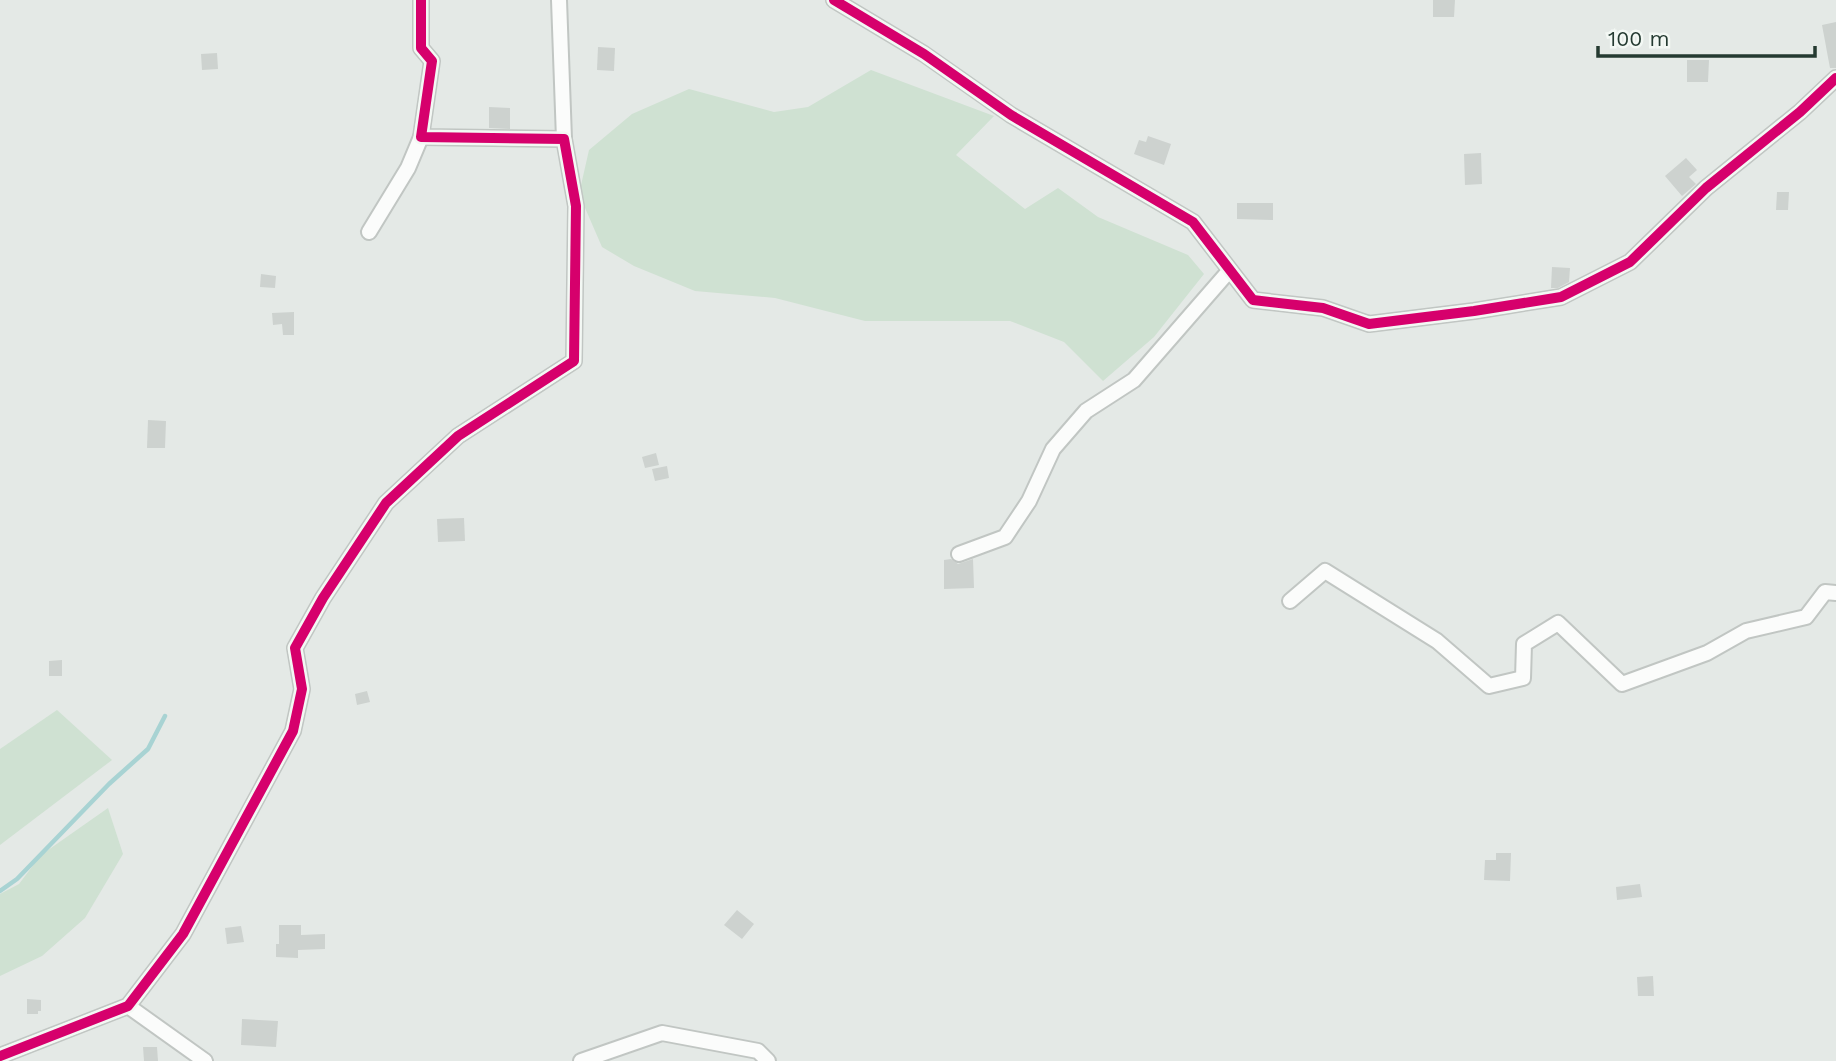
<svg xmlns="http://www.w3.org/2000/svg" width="1836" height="1061" viewBox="0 0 1836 1061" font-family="'Work Sans',sans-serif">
  <rect width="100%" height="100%" fill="#e4e9e6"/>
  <!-- green -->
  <g fill="#cfe1d2">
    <path d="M871 70 994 116 956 155 1025 209 1058 188 1098 217 1188 255 1204 274 1154 337 1103 381 1064 342 1010 321H865L775 298 695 291 634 266 602 247 579 194 589 150 632 114 689 89 774 112 808 107Z"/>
    <path d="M57 710 112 760 0 845V749Z"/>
    <path d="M108 808 123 854 85 918 42 956 0 976V894L19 884 41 855Z"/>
  </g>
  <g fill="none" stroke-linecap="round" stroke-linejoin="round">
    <!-- stream -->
    <path stroke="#a8d3d3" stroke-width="4.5" d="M0 891 17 879 109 784 148 749 165 716"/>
  </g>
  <!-- building -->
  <g fill="#cdd2cf">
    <path d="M1433 0H1455L1454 17H1433Z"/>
    <path d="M1836 22V68H1830L1822 25Z"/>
    <path d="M598 47 615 48 614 71 597 70Z"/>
    <path d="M217 53 218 69 202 70 201 54Z"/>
    <path d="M1687 60H1709L1708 82H1687Z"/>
    <path d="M489 107 510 108V129L489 128Z"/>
    <path d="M1148 136 1171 144 1164 165 1134 154 1139 140 1146 142Z"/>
    <path d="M1481 153 1482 184 1465 185 1464 154Z"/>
    <path d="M1686 158 1697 170 1689 177 1696 184 1682 196 1665 176Z"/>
    <path d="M1777 192H1789L1788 210H1776Z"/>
    <path d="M1237 203H1273V220L1237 219Z"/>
    <path d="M1552 267 1570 268 1569 282 1558 288H1551Z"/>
    <path d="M261 274 276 276 275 288 260 287Z"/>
    <path d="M294 312V335H283L282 324 273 325 272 313Z"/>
    <path d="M148 420 166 421 165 448H147Z"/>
    <path d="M656 453 659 465 645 468 642 457Z"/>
    <path d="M667 466 669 478 655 481 652 469Z"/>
    <path d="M464 518 465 541 438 542 437 519Z"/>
    <path d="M951 559 958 564 973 559 974 588 944 589V560Z"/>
    <path d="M62 660V676H49V661Z"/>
    <path d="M367 691 370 702 357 705 355 694Z"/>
    <path d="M1496 853H1511L1510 881 1484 880 1485 860H1496Z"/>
    <path d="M1640 884 1642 897 1617 900 1616 887Z"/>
    <path d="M737 910 754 924 742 939 724 925Z"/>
    <path d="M279 925H301V935L325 934V949L298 950V958L276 957V944H279Z"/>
    <path d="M241 926 244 942 227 944 225 928Z"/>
    <path d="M1653 976 1654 996H1638L1637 977Z"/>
    <path d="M27 999 41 1000V1011H38V1014H27Z"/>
    <path d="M242 1019 278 1021 276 1047 241 1045Z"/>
    <path d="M143 1047H157L158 1061H144Z"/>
  </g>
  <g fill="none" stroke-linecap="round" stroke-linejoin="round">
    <!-- minor casing -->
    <g stroke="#c1c6c3" stroke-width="18">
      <g id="minor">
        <path d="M559 0 564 139"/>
        <path d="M834 0 924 54 1011 115 1193 222 1253 300 1323 308 1369 324 1474 311 1561 297 1630 262 1706 188 1800 112 1836 78"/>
        <path d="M369 232 408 168 421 137"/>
        <path d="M959 554 1005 537 1029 501 1053 449 1086 411 1134 380 1229 271"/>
        <path d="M1290 601 1325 571 1437 641 1489 686 1523 678 1524 644 1558 623 1622 684 1707 653 1746 631 1806 617 1825 592 1836 593"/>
        <path d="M128 1006 205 1061"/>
        <path d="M0 1056 128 1006 183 934 293 731 302 689 295 648 323 598 386 503 458 436 574 361 576 206 564 139 421 137 432 61 421 48V0"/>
        <path d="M581 1061 662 1033 758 1051 768 1061"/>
      </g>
    </g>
    <!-- minor -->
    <use href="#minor" stroke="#fbfcfb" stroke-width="14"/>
    <!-- cycleway casing -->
    <g stroke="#f3f8f4" stroke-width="15">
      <g id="cycleway">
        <path d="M834 0 924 54 1011 115 1193 222 1253 300 1323 308 1369 324 1474 311 1561 297 1630 262 1706 188 1800 112 1836 78"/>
        <path d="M0 1056 128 1006 183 934 293 731 302 689 295 648 323 598 386 503 458 436 574 361 576 206 564 139 421 137 432 61 421 48V0"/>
      </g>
    </g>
    <!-- cycleway -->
    <use href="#cycleway" stroke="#d6006c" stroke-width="10"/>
  </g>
  <!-- scale -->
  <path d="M1598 46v10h217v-10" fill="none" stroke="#243a31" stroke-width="3.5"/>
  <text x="1608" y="46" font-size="21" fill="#243a31" stroke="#f3f8f4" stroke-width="5" paint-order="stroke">100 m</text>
</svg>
